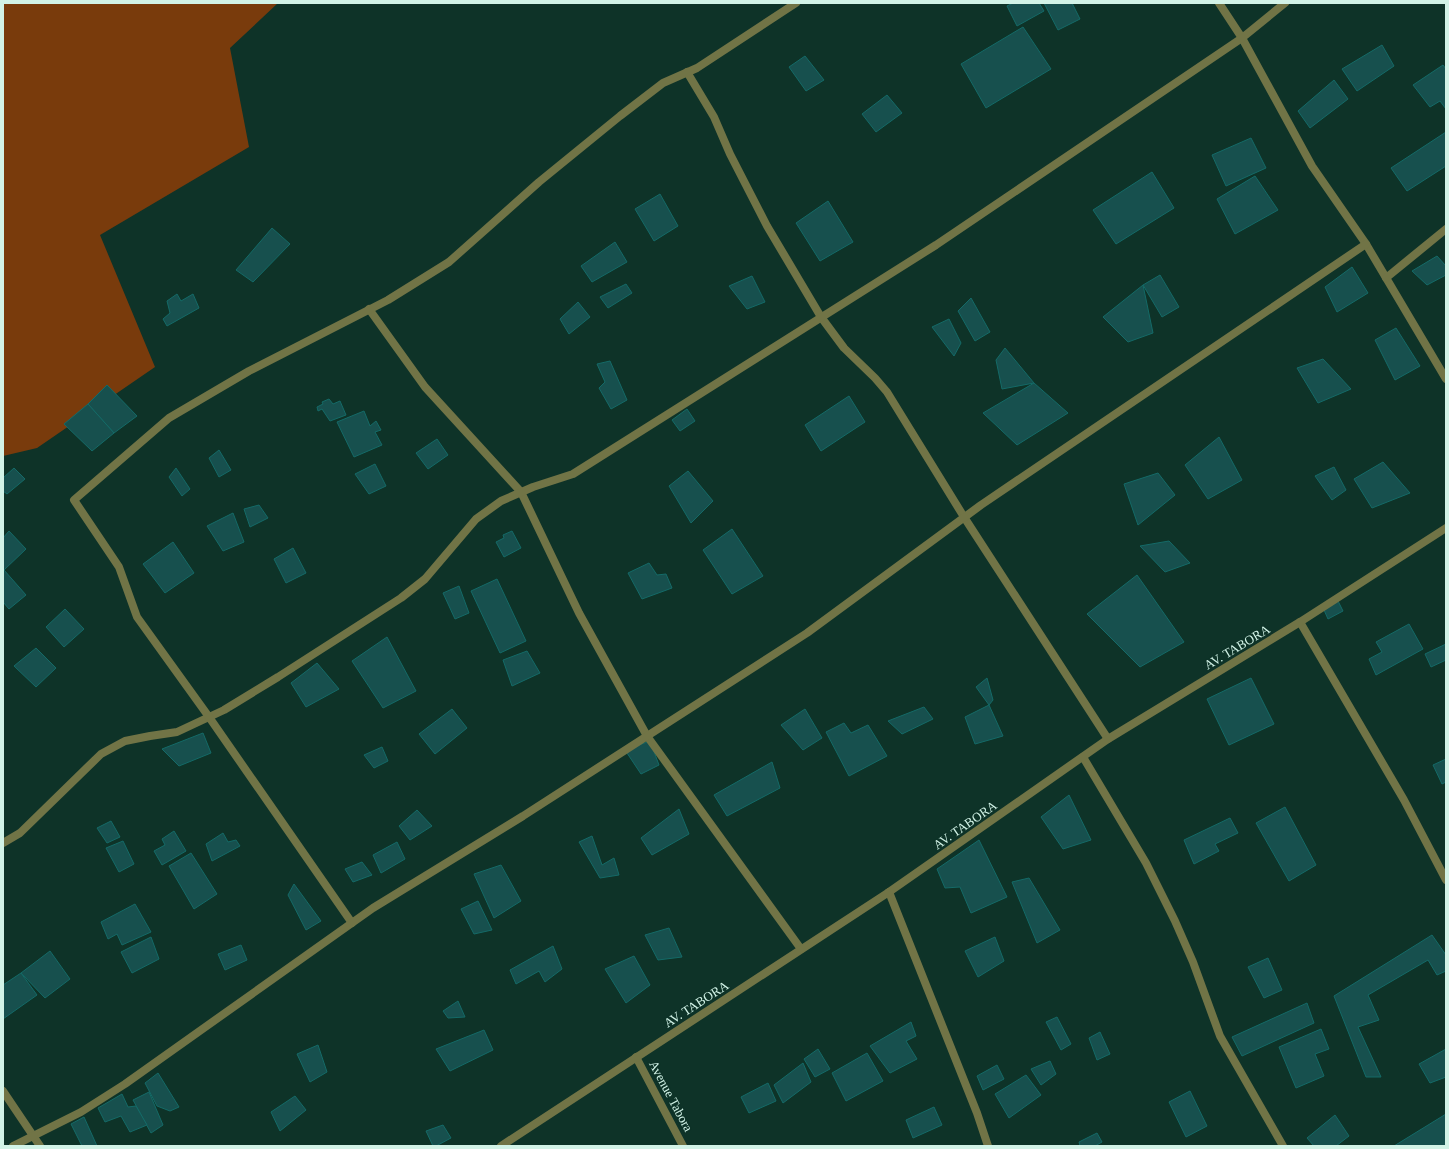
<svg xmlns="http://www.w3.org/2000/svg" width="1449" height="1149" viewBox="0 0 1449 1149" font-family="'Times New Roman',serif">
  <rect width="100%" height="100%" fill="#0e3328"/>
  <!-- green -->
  <path fill="#793b0c" d="M3 3H278L230 48 249 147 100 235 155 367 37 448 3 456Z"/>
  <!-- building -->
  <g fill="#17504e" stroke="#146a67">
    <path d="M1013 3H1039L1044 11 1017 26 1007 6Z"/>
    <path d="M1044 3H1072L1080 19 1058 30Z"/>
    <path d="M1023 27 1051 69 986 108 961 64Z"/>
    <path d="M1382 45 1394 66 1357 91 1342 69Z"/>
    <path d="M805 56 824 80 806 91 789 67Z"/>
    <path d="M1443 65 1446 69V109L1440 101 1430 107 1413 85Z"/>
    <path d="M1334 80 1348 99 1310 128 1298 111Z"/>
    <path d="M887 95 902 113 876 132 862 114Z"/>
    <path d="M1446 132V166L1407 191 1391 168Z"/>
    <path d="M1251 138 1266 168 1226 186 1212 155Z"/>
    <path d="M1152 172 1174 208 1116 244 1093 210Z"/>
    <path d="M1255 176 1278 210 1235 234 1217 199Z"/>
    <path d="M660 194 678 226 654 241 635 209Z"/>
    <path d="M828 201 853 242 820 261 796 223Z"/>
    <path d="M272 228 290 244 253 282 236 270Z"/>
    <path d="M615 242 627 262 592 282 581 266Z"/>
    <path d="M1437 256 1446 266V275L1427 285 1412 271Z"/>
    <path d="M1352 267 1368 293 1337 312 1325 287Z"/>
    <path d="M1160 275 1179 307 1162 317 1143 285Z"/>
    <path d="M752 276 765 302 747 309 729 286Z"/>
    <path d="M626 284 632 293 608 308 600 297Z"/>
    <path d="M1143 285 1153 333 1128 342 1103 317Z"/>
    <path d="M177 294 181 301 193 294 199 308 167 326 163 319 170 313 167 301Z"/>
    <path d="M971 298 990 332 975 341 958 311Z"/>
    <path d="M578 302 590 317 569 334 560 319Z"/>
    <path d="M949 319 961 343 954 356 932 327Z"/>
    <path d="M1396 328 1420 366 1395 380 1375 340Z"/>
    <path d="M1005 348 1034 383 1002 389 996 360Z"/>
    <path d="M1323 359 1351 389 1318 403 1297 368Z"/>
    <path d="M610 361 627 400 611 409 599 388 605 382 597 364Z"/>
    <path d="M1034 383 1068 413 1017 445 983 413Z"/>
    <path d="M107 385 137 416 114 433 88 404Z"/>
    <path d="M849 396 865 422 821 451 805 425Z"/>
    <path d="M329 399 333 404 340 401 346 415 330 421 322 409 318 411 317 407 323 404 322 402Z"/>
    <path d="M88 404 114 433 92 451 64 424Z"/>
    <path d="M687 409 695 421 680 431 672 420Z"/>
    <path d="M364 411 370 426 376 421 381 430 375 432 382 445 354 457 337 422Z"/>
    <path d="M1219 437 1242 480 1208 499 1185 465Z"/>
    <path d="M437 439 448 455 428 469 416 453Z"/>
    <path d="M219 450 231 470 219 477 209 458Z"/>
    <path d="M1383 462 1410 493 1372 508 1354 479Z"/>
    <path d="M375 464 386 486 369 494 355 474Z"/>
    <path d="M1334 467 1346 490 1332 500 1315 476Z"/>
    <path d="M14 468 25 479 7 494 3 491V478Z"/>
    <path d="M176 468 190 489 182 496 169 477Z"/>
    <path d="M688 471 713 501 691 523 669 486Z"/>
    <path d="M1158 473 1175 495 1138 525 1124 484Z"/>
    <path d="M259 505 268 518 250 527 244 509Z"/>
    <path d="M233 513 244 542 223 551 207 526Z"/>
    <path d="M732 529 763 576 732 594 703 550Z"/>
    <path d="M9 531 26 549 4 570 3 569V538Z"/>
    <path d="M512 531 521 548 504 557 496 542 504 538 503 535Z"/>
    <path d="M1169 541 1190 563 1165 572 1140 546Z"/>
    <path d="M173 542 194 573 165 593 143 564Z"/>
    <path d="M293 548 306 573 286 583 274 559Z"/>
    <path d="M649 563 657 575 666 574 672 588 642 599 628 573Z"/>
    <path d="M4 570 26 595 9 609 3 602V571Z"/>
    <path d="M1137 575 1184 642 1140 667 1087 614Z"/>
    <path d="M497 579 526 641 500 653 471 591Z"/>
    <path d="M459 586 469 613 455 619 443 593Z"/>
    <path d="M1338 601 1343 611 1328 619 1324 610Z"/>
    <path d="M65 609 84 629 64 647 46 627Z"/>
    <path d="M1409 624 1423 649 1376 675 1369 659 1382 652 1376 642Z"/>
    <path d="M387 637 416 691 383 708 352 661Z"/>
    <path d="M1446 644V660L1431 667 1425 654Z"/>
    <path d="M36 648 56 668 36 687 14 666Z"/>
    <path d="M527 651 540 673 512 686 503 660Z"/>
    <path d="M317 663 339 689 306 707 291 683Z"/>
    <path d="M987 678 993 700 989 705 976 687Z"/>
    <path d="M1251 678 1274 724 1229 745 1207 699Z"/>
    <path d="M989 705 1003 736 975 744 965 717Z"/>
    <path d="M924 707 933 719 902 734 888 721Z"/>
    <path d="M452 709 467 728 435 754 419 734Z"/>
    <path d="M805 709 822 738 803 750 781 725Z"/>
    <path d="M844 723 851 733 868 725 887 756 849 776 826 732Z"/>
    <path d="M203 733 211 753 179 766 162 749Z"/>
    <path d="M650 741 659 765 641 774 625 750Z"/>
    <path d="M382 747 388 761 374 768 364 755Z"/>
    <path d="M1446 759V782L1442 784 1433 765Z"/>
    <path d="M772 762 780 788 727 816 714 795Z"/>
    <path d="M1069 795 1091 840 1063 849 1041 817Z"/>
    <path d="M1285 807 1316 865 1289 881 1256 823Z"/>
    <path d="M679 809 689 834 652 855 641 838Z"/>
    <path d="M417 810 432 826 410 840 399 826Z"/>
    <path d="M1230 818 1238 833 1215 844 1219 851 1194 864 1184 840Z"/>
    <path d="M111 821 120 837 107 843 97 828Z"/>
    <path d="M174 831 186 851 162 865 154 851 165 845 162 839Z"/>
    <path d="M223 833 228 842 236 840 240 846 212 861 206 844Z"/>
    <path d="M592 836 602 865 614 858 619 875 600 878 579 842Z"/>
    <path d="M979 840 1007 897 971 913 960 887 945 888 937 869Z"/>
    <path d="M123 841 134 864 119 872 106 848Z"/>
    <path d="M397 842 405 859 381 873 373 855Z"/>
    <path d="M191 853 217 894 194 909 169 866Z"/>
    <path d="M362 862 372 875 353 882 345 869Z"/>
    <path d="M501 865 521 901 494 918 474 874Z"/>
    <path d="M1029 878 1060 930 1037 943 1012 882Z"/>
    <path d="M294 884 321 921 306 930 288 895Z"/>
    <path d="M478 901 492 930 474 934 461 909Z"/>
    <path d="M135 904 151 932 122 945 117 934 108 939 101 922Z"/>
    <path d="M669 928 682 957 658 960 645 935Z"/>
    <path d="M1432 935 1446 955V971L1437 975 1428 960 1368 995 1379 1020 1358 1027 1381 1077H1366L1334 996Z"/>
    <path d="M151 937 159 959 132 973 121 952Z"/>
    <path d="M995 937 1004 961 978 977 965 951Z"/>
    <path d="M241 945 247 960 225 970 218 954Z"/>
    <path d="M553 946 562 969 545 982 539 971 516 984 510 970Z"/>
    <path d="M50 951 70 979 45 998 21 973Z"/>
    <path d="M634 956 650 985 626 1003 605 969Z"/>
    <path d="M1268 958 1282 990 1264 998 1248 967Z"/>
    <path d="M21 973 37 995 3 1019V985Z"/>
    <path d="M458 1001 465 1017 448 1018 443 1011Z"/>
    <path d="M1307 1003 1314 1023 1242 1056 1232 1037Z"/>
    <path d="M1057 1017 1071 1044 1061 1050 1046 1022Z"/>
    <path d="M911 1022 916 1036 906 1041 917 1059 890 1073 870 1046Z"/>
    <path d="M1321 1029 1329 1049 1315 1054 1324 1076 1296 1088 1279 1047Z"/>
    <path d="M484 1030 493 1050 450 1071 436 1049Z"/>
    <path d="M1100 1032 1110 1054 1097 1060 1089 1038Z"/>
    <path d="M318 1045 327 1072 310 1082 297 1054Z"/>
    <path d="M818 1049 830 1069 815 1077 804 1059Z"/>
    <path d="M1446 1049V1077L1430 1083 1419 1064Z"/>
    <path d="M867 1053 883 1081 846 1101 832 1073Z"/>
    <path d="M1050 1061 1056 1074 1041 1085 1031 1069Z"/>
    <path d="M803 1063 811 1082 783 1103 774 1085Z"/>
    <path d="M997 1065 1004 1079 983 1090 977 1076Z"/>
    <path d="M158 1073 179 1107 170 1111 157 1106 145 1083Z"/>
    <path d="M1026 1075 1041 1095 1009 1118 995 1094Z"/>
    <path d="M768 1083 776 1101 749 1113 741 1097Z"/>
    <path d="M1190 1091 1207 1126 1186 1137 1169 1102Z"/>
    <path d="M149 1092 163 1125 151 1133 133 1100Z"/>
    <path d="M122 1094 128 1107 136 1106 147 1125 130 1132 121 1116 105 1122 98 1108Z"/>
    <path d="M295 1096 306 1110 280 1131 271 1112Z"/>
    <path d="M934 1107 942 1125 913 1138 906 1120Z"/>
    <path d="M1446 1114V1146H1394Z"/>
    <path d="M1335 1115 1349 1136 1336 1146H1314L1307 1138Z"/>
    <path d="M84 1117 97 1146H82L71 1124Z"/>
    <path d="M443 1125 451 1138 436 1146H433L426 1131Z"/>
    <path d="M1097 1133 1102 1142 1095 1146H1080L1079 1142Z"/>
  </g>
  <g fill="none" stroke-linecap="round" stroke-linejoin="round">
    <!-- minor -->
    <g stroke="#717446" stroke-width="8">
      <path d="M1219 3 1242 38 1312 166 1366 244 1446 379"/>
      <path d="M687 72 714 117 730 154 767 226 821 317 844 348 875 378 887 392 964 517 1108 739"/>
      <path d="M1386 278 1446 229"/>
      <path d="M369 309 425 387 521 492 579 613 647 736 801 949"/>
      <path d="M1300 622 1404 800 1446 880"/>
      <path d="M1083 757 1146 863 1175 921 1193 962 1220 1036 1283 1146"/>
      <path d="M3 843 20 833 101 754 125 741 150 736 177 732 224 710 278 677 401 598 425 579 476 519 501 501 533 487 573 474 936 245 1242 38 1285 3"/>
      <path d="M889 892 977 1113 988 1146"/>
      <path d="M352 923 209 717 137 617 119 567 74 500 169 418 249 371 388 300 449 262 539 182 620 116 663 83 697 68 796 3"/>
      <path d="M636 1057 683 1146"/>
      <path d="M3 1091 40 1146"/>
      <path d="M13 1146 81 1112 125 1084 373 908 523 816 807 633 981 505 1366 244"/>
      <path d="M501 1146 889 892 1108 739 1300 622 1446 528"/>
    </g>
  </g>
  <g text-anchor="middle" dominant-baseline="central" stroke-width="3" stroke-linejoin="round" paint-order="stroke">
    <!-- street labels -->
    <g font-size="13" fill="#d2f3e7" stroke="#0e3328">
      <text transform="translate(1237 647) rotate(-31)">AV. TABORA</text>
      <text transform="translate(965 825) rotate(-35)">AV. TABORA</text>
      <text transform="translate(696 1004) rotate(-33)">AV. TABORA</text>
      <text transform="translate(671 1096) rotate(62)">Avenue Tabora</text>
    </g>
  </g>
  <!-- border -->
  <rect width="1449" height="1149" fill="none" stroke="#d2f3e7" stroke-width="8"/>
</svg>
